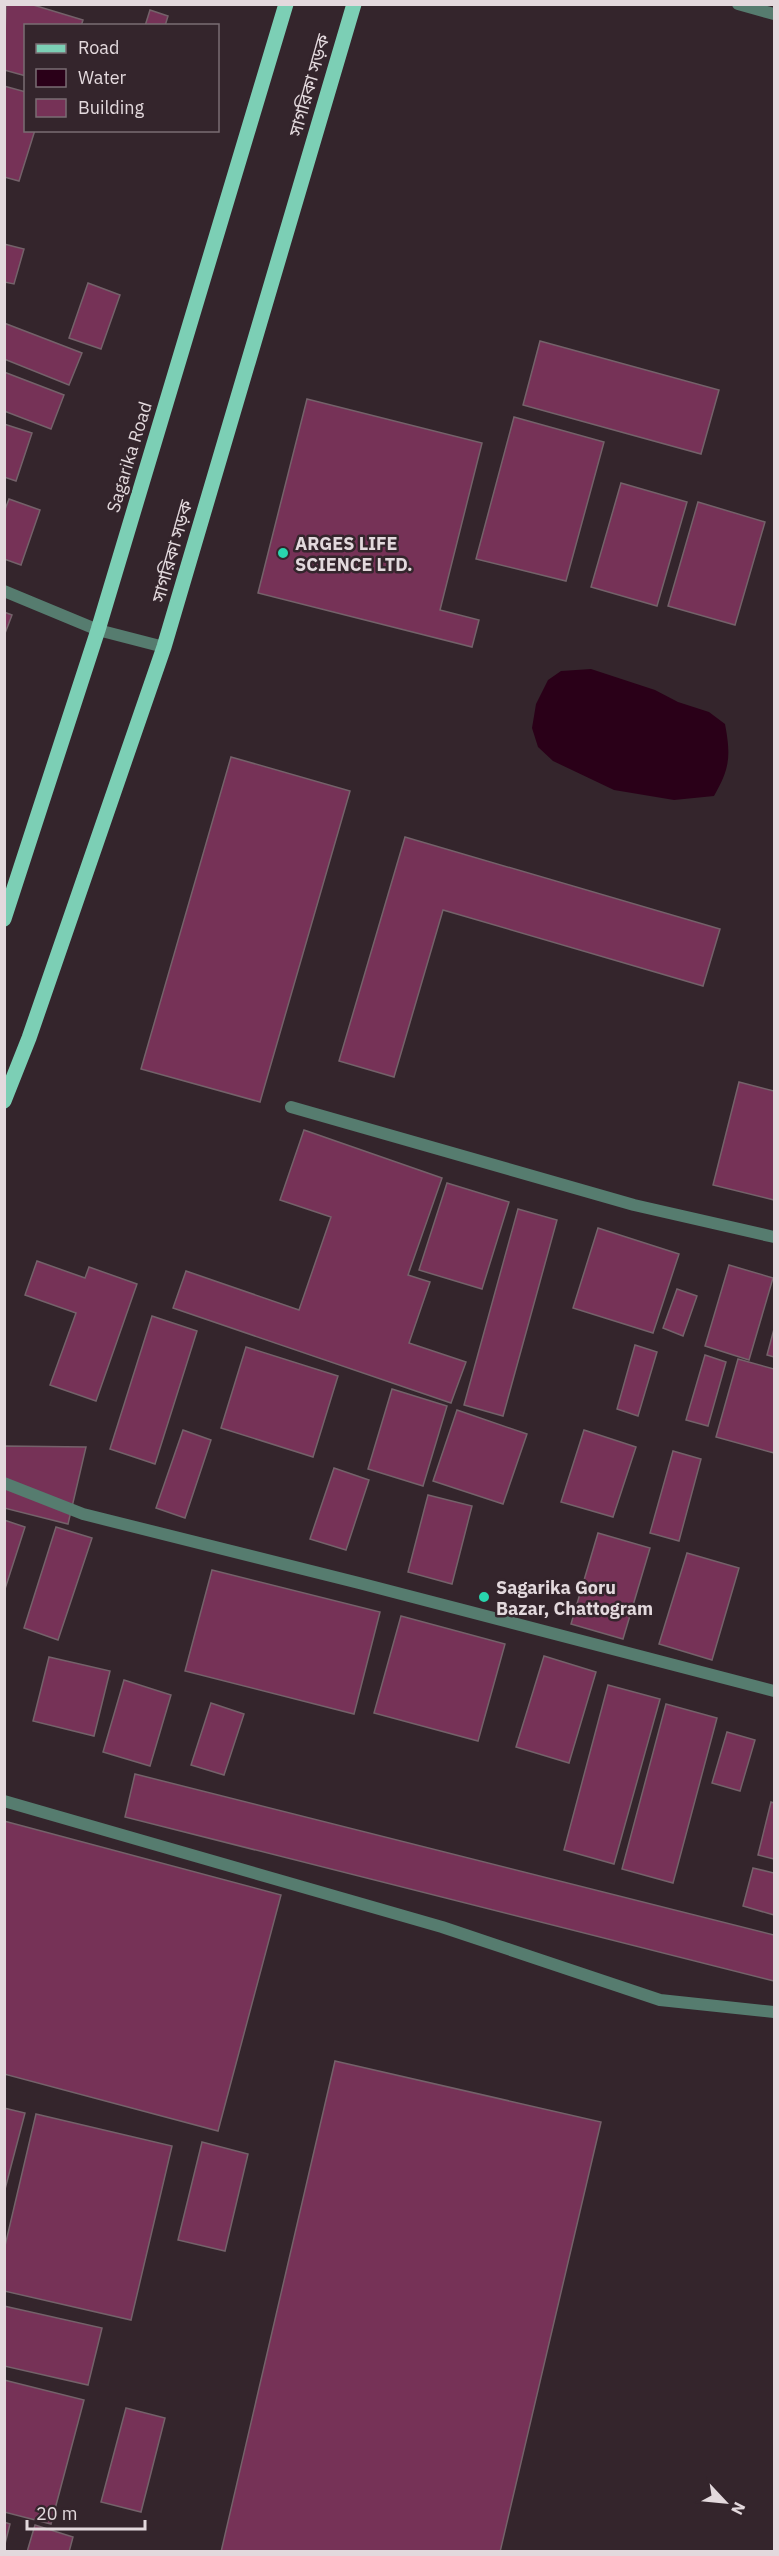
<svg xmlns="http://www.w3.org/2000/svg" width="779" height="2556" viewBox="0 0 779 2556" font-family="'IBM Plex Sans','Noto Sans Bengali',sans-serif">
  <rect width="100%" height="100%" fill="#34252c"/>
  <!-- water -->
  <path fill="#2a0018" d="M591 669 655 690 678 702 709 712 725 724C731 756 730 768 714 796L674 800 614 790 553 761 538 747 532 728 536 704 548 680 561 671Z"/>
  <!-- building -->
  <g fill="#763257" stroke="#74626a" stroke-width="1.5">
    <path d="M6 4H30L83 20 81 26H26V76L4 70Z"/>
    <path d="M150 10 168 16 165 26H145Z"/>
    <path d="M4 86 26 92V130H35L19 181 4 177Z"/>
    <path d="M4 244 24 249 14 284 4 282Z"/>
    <path d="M88 283 120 295 101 349 69 338Z"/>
    <path d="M4 323 82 353 69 385 4 359Z"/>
    <path d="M540 341 719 390 701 454 523 405Z"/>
    <path d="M4 372 64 395 51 429 4 411Z"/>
    <path d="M307 399 482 443 440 610 479 620 472 647 258 593Z"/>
    <path d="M514 417 604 442 566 581 476 559Z"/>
    <path d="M4 424 32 433 16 481 4 477Z"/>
    <path d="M621 483 687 502 657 606 591 587Z"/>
    <path d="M9 499 40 510 21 565 4 559V512Z"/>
    <path d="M698 502 765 522 735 625 668 606Z"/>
    <path d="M4 612 12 615 4 636Z"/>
    <path d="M231 757 350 791 260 1102 141 1069Z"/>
    <path d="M405 837 720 929 703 986 443 910 394 1077 339 1061Z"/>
    <path d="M739 1082 774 1091V1200L713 1185Z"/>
    <path d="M304 1130 442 1178 408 1275 430 1282 409 1343 466 1362 451 1403 173 1308 186 1271 299 1310 331 1217 280 1200Z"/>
    <path d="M447 1183 509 1202 482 1289 419 1270Z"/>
    <path d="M518 1209 557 1220 503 1416 464 1405Z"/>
    <path d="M598 1228 679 1254 653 1333 573 1308Z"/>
    <path d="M37 1261 85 1278 89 1267 137 1284 96 1401 50 1385 76 1313 25 1295Z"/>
    <path d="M729 1265 773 1278 749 1360 705 1346Z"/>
    <path d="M677 1289 697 1296 683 1336 663 1328Z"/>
    <path d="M152 1316 197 1331 155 1464 110 1449Z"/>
    <path d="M774 1329V1357L767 1355Z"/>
    <path d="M635 1345 657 1352 638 1416 617 1409Z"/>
    <path d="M246 1347 338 1376 313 1457 221 1428Z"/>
    <path d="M705 1355 726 1362 708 1426 686 1420Z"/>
    <path d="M738 1359 774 1369V1453L716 1437Z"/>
    <path d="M392 1389 447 1406 423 1486 368 1469Z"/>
    <path d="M457 1410 527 1434 503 1504 433 1481Z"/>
    <path d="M183 1430 211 1440 185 1518 156 1508Z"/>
    <path d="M584 1430 636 1447 613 1517 561 1502Z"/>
    <path d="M4 1446 86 1447 68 1524 4 1508Z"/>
    <path d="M673 1451 701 1459 679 1541 650 1533Z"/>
    <path d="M334 1468 369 1480 346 1550 310 1539Z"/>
    <path d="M428 1495 472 1506 452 1584 408 1572Z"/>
    <path d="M4 1520 25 1527 4 1592Z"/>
    <path d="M56 1527 92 1538 58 1640 24 1628Z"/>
    <path d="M598 1533 650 1548 623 1639 571 1624Z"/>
    <path d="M687 1553 739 1568 712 1660 659 1644Z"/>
    <path d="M212 1570 380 1612 354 1714 185 1671Z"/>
    <path d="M401 1616 505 1644 478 1741 374 1713Z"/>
    <path d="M544 1656 596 1672 569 1763 516 1747Z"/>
    <path d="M49 1657 110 1671 94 1736 33 1721Z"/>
    <path d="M124 1680 171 1695 150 1766 103 1752Z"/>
    <path d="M608 1685 660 1699 614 1864 564 1850Z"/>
    <path d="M211 1703 244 1714 224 1775 191 1765Z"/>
    <path d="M666 1704 717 1718 673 1883 622 1869Z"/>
    <path d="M727 1732 755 1740 740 1791 712 1783Z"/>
    <path d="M135 1774 774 1935V1981L125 1817Z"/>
    <path d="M771 1802 774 1803V1859L758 1855Z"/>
    <path d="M4 1821 281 1895 218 2131 4 2074Z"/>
    <path d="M753 1868 774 1873V1915L743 1906Z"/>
    <path d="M335 2061 601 2122 500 2552H221Z"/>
    <path d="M4 2108 25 2113 4 2193Z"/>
    <path d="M36 2114 172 2146 131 2320 4 2291V2250Z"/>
    <path d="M202 2142 248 2154 225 2251 178 2240Z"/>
    <path d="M4 2306 102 2328 88 2385 4 2366Z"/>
    <path d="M4 2380 84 2400 51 2524 4 2512Z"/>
    <path d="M126 2408 165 2418 141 2512 101 2502Z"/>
    <path d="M4 2522 10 2524 4 2548Z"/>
    <path d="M35 2525 73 2537 69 2552H27Z"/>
  </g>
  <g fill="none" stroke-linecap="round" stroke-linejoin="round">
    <!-- street -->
    <g stroke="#567c6f" stroke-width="12">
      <path d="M738 4 774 14"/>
      <path d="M4 591 98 630 164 647"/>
      <path d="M291 1107 634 1205 774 1237"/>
      <path d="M4 1483 83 1514 359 1583 774 1691"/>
      <path d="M4 1801 442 1927 660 2000 774 2012"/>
    </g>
    <!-- primary -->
    <g stroke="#7ccfb5" stroke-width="15">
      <path d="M4 919 98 630 286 4"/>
      <path d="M4 1101 29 1038 164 647 354 4"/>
    </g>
  </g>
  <!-- markers -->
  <g fill="#28d5ad" stroke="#34252c" stroke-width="2">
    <circle cx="283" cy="553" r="6"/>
    <circle cx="484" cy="1597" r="6"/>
  </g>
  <g text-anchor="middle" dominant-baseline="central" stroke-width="5" stroke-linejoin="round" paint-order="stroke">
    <!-- street labels -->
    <g font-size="18" fill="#e3d9dd" stroke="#34252c">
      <text transform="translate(309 85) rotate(-74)">সাগরিকা সড়ক</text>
      <text transform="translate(129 457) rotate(-73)">Sagarika Road</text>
      <text transform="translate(172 551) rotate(-74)">সাগরিকা সড়ক</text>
    </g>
    <!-- poi labels -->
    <g font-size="18" font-weight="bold" fill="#e3d9dd" stroke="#34252c" text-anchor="start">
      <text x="295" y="543">ARGES LIFE<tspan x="295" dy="21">SCIENCE LTD.</tspan></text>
      <text x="496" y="1587">Sagarika Goru<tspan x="496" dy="21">Bazar, Chattogram</tspan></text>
    </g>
  </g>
  <!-- border -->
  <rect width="779" height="2556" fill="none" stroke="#e3d9dd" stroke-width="12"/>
  <!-- legend -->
  <rect x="24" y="24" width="195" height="108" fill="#34252c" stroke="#7a6d73" stroke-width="1.5"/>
  <rect x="36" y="44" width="30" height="9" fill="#7ccfb5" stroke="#7a6d73" stroke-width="1.5"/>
  <text x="78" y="54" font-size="18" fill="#e3d9dd">Road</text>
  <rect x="36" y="69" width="30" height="18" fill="#2a0018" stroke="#7a6d73" stroke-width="1.5"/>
  <text x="78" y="84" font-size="18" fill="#e3d9dd">Water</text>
  <rect x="36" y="99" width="30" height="18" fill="#763257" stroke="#7a6d73" stroke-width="1.5"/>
  <text x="78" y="114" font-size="18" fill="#e3d9dd">Building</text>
  <!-- north arrow -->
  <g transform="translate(725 2502) rotate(116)" stroke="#34252c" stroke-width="4.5" paint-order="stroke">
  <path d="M0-4.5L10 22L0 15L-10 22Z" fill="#e3d9dd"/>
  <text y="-9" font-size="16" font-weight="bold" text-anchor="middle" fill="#e3d9dd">N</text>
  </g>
  <!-- scale -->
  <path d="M27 2520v9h118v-9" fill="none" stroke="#e3d9dd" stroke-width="3"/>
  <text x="36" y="2520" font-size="18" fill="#e3d9dd" stroke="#34252c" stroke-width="4.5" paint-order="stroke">20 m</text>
</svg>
